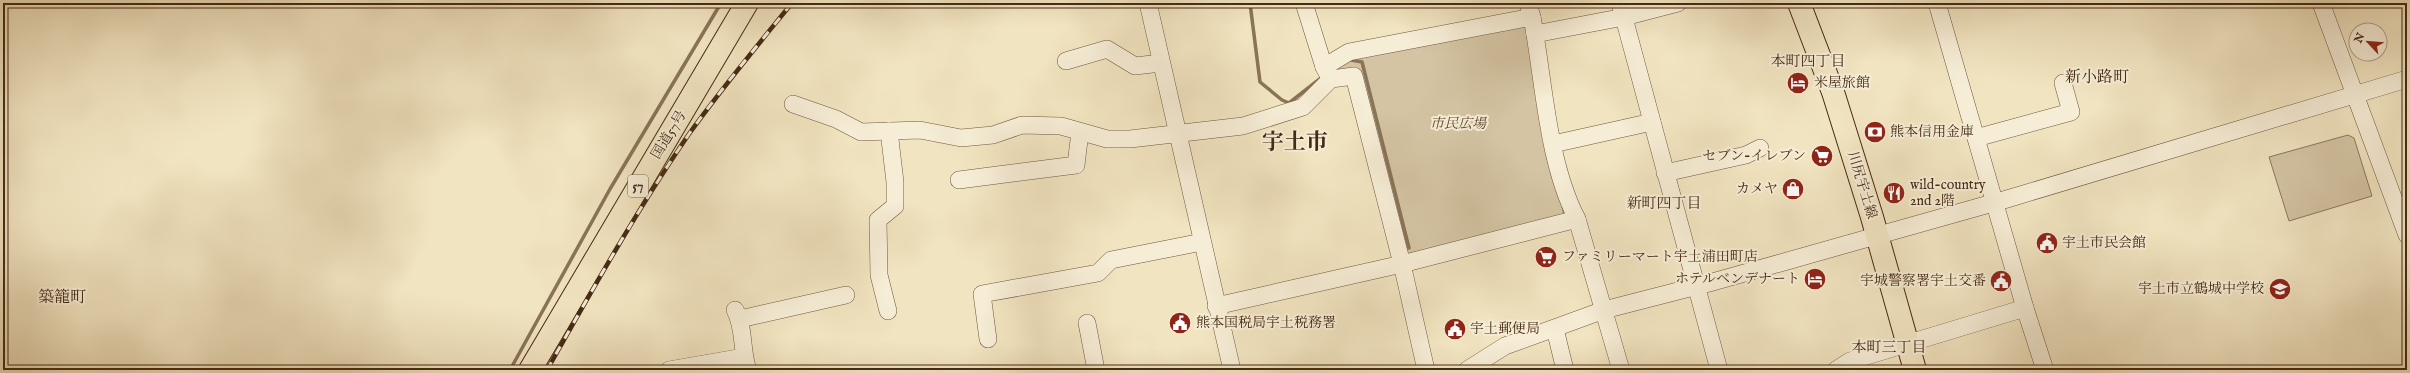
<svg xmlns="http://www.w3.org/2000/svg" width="2410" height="373" viewBox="0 0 2410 373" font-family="'IM FELL English','Noto Serif JP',serif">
  <rect width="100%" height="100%" fill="#f1e4c0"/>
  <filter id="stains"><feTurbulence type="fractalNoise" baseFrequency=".005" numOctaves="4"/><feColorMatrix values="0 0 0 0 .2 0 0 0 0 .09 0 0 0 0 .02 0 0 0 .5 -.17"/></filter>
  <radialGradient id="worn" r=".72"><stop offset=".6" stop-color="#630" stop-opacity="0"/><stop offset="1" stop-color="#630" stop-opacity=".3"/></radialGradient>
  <!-- green -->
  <g fill="#d4c4a3" stroke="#8c775b">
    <path d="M1526 23 1564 216 1404 255 1356 74 1335 70 1353 56Z"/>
    <path d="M2348 135 2354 138 2372 196 2289 221 2269 157Z"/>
  </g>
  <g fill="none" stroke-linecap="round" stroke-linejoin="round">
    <!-- stream -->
    <g stroke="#897457" stroke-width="3.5">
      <path d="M1250 3 1260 82 1282 100 1289 103 1321 78"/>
      <path d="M1351 60 1362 62 1409 248"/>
      <path d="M510 370 610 189 721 3"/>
    </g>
    <!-- minor casing -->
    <g stroke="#70583e" stroke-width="18">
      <g id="minor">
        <path d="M1148 3 1232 370"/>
        <path d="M1304 3 1324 67 1329 76"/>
        <path d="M1528 3 1532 17"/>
        <path d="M1620 3 1719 370"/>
        <path d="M1937 3 2025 308 2045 370"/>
        <path d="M2321 3 2407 235"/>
        <path d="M1535 34 1624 17 1678 3"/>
        <path d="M1066 61 1107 49 1135 66 1161 63"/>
        <path d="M1324 67 1349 52 1532 17C1544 81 1547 161 1577 219L1621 370"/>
        <path d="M793 104 836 119 861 132 920 130 961 138 993 135 1022 125 1061 126 1107 139H1130L1243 126 1303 107 1331 79 1354 76 1402 264 1426 370"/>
        <path d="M1976 138 2071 112 2063 83"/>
        <path d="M1553 144 1652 122"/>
        <path d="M1665 173 1746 155 1760 148"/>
        <path d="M959 180 1076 165 1080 132"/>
        <path d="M1216 306 1402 264 1577 219"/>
        <path d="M735 310C745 328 741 351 748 370"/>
        <path d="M888 311 879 275 878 220 895 206V182L889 131"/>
        <path d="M740 319 846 295"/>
        <path d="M1087 323 1096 370"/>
        <path d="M1555 329 1565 370"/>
        <path d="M988 339 982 294 1098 273 1111 260 1202 242"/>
        <path d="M669 370 744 357"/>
        <path d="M1467 370 1505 346 1604 310 1709 283 2007 199 2407 79"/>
        <path d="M1836 370 1850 361 2025 308"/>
      </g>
    </g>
    <!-- major casing -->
    <g stroke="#452a13" stroke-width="24">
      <path id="major" d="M1799 3 1833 92 1872 217 1915 370"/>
    </g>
    <!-- highway casing -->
    <g stroke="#452a13" stroke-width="24">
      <path id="highway" d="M530 370 747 3"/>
    </g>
    <!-- minor -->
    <use href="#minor" stroke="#f6edd6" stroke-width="17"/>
    <!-- major -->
    <use href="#major" stroke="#f1e4c0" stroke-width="22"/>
    <!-- highway -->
    <use href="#highway" stroke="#f1e4c0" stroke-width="22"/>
    <!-- rail casing -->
    <g stroke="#452a13" stroke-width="4.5">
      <path id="rail" d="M547 370C592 290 637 210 689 134 721 89 757 46 792 3"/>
    </g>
    <!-- rail -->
    <use href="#rail" stroke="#f6edd6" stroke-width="3" stroke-dasharray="9" stroke-linecap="butt"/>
  </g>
  <!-- icons -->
  <defs>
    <g id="hotel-disc" transform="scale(1.15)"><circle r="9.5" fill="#8f2418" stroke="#f6edd6"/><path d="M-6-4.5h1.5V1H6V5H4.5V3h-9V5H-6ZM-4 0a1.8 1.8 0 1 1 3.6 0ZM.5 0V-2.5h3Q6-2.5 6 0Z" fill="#fff"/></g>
    <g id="bank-disc" transform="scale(1.15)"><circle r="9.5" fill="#8f2418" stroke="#f6edd6"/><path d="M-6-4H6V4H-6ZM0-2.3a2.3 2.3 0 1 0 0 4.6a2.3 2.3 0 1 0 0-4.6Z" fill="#fff"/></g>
    <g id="supermarket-disc" transform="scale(1.15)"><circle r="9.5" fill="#8f2418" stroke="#f6edd6"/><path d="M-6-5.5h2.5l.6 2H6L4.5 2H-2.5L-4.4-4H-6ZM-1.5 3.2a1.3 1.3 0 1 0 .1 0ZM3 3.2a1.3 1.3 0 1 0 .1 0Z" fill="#fff"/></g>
    <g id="shop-disc" transform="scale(1.15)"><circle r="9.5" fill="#8f2418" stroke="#f6edd6"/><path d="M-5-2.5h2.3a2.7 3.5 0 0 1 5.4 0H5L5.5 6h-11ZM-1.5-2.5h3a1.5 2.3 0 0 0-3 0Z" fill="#fff"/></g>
    <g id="restaurant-disc" transform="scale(1.15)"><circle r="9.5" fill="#8f2418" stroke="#f6edd6"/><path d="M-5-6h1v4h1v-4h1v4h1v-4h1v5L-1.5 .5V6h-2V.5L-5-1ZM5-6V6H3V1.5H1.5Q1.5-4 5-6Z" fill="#fff"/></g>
    <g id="civic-disc" transform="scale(1.15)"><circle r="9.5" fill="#8f2418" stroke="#f6edd6"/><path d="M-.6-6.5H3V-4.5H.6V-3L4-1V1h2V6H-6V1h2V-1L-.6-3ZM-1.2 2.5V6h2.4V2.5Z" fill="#fff"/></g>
    <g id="school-disc" transform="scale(1.15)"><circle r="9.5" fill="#8f2418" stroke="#f6edd6"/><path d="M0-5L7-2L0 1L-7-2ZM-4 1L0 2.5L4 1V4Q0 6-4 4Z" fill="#fff"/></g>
  </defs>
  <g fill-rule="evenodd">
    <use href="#hotel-disc" x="1798" y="83"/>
    <use href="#bank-disc" x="1875" y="132"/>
    <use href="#supermarket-disc" x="1822" y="156"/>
    <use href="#shop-disc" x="1793" y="189"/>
    <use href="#restaurant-disc" x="1894" y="193"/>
    <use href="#civic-disc" x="2047" y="243"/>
    <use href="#supermarket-disc" x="1546" y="257"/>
    <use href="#hotel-disc" x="1815" y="279"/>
    <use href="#civic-disc" x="2001" y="281"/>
    <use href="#school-disc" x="2280" y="289"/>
    <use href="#civic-disc" x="1180" y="323"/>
    <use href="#civic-disc" x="1455" y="329"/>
  </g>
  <g text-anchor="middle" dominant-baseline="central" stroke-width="4" stroke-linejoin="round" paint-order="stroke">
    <!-- shield labels -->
    <rect fill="#f6edd6" stroke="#7a644e" stroke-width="1" x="628" y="175" width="20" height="22" rx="3"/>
    <g font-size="13" font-weight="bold" fill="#452a13">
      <text x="638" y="186">57</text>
    </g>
    <!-- poi labels -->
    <g font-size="14" fill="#452a13" stroke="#f6edd6" text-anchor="start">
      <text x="1814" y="83">米屋旅館</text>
      <text x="1890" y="132">熊本信用金庫</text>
      <text x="1806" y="156" text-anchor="end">セブン-イレブン</text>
      <text x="1910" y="185">wild-country<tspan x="1910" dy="16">2nd 2階</tspan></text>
      <text x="1778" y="189" text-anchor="end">カメヤ</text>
      <text x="2062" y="243">宇土市民会館</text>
      <text x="1562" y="257">ファミリーマート宇土浦田町店</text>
      <text x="1800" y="279" text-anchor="end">ホテルベンデナート</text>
      <text x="1986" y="281" text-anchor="end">宇城警察署宇土交番</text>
      <text x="2264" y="289" text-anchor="end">宇土市立鶴城中学校</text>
      <text x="1196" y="323">熊本国税局宇土税務署</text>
      <text x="1470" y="329">宇土郵便局</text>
    </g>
    <!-- park labels -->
    <g font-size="14" font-style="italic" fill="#624930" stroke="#f6edd6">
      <text x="1458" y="124">市民広場</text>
    </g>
    <!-- street labels -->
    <g font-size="14" fill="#452a13" stroke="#f6edd6">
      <text transform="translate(669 135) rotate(-59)">国道57号</text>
      <text transform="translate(1862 185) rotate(73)">川尻宇土線</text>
    </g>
    <!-- neighbourhood labels -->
    <g font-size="15" fill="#452a13" stroke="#f6edd6">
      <text x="1808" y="61">本町四丁目</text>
      <text x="1664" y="203">新町四丁目</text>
      <text x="1889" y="347">本町三丁目</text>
    </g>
    <!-- quarter labels -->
    <g font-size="16" fill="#452a13" stroke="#f6edd6">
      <text x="2097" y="78">新小路町</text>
      <text x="62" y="298">築籠町</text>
    </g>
    <!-- town labels -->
    <g font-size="22" font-weight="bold" fill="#452a13" stroke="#f6edd6">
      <text x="1295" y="143">宇土市</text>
    </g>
  </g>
  <!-- margin -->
  <rect width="2410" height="373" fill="none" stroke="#f1e4c0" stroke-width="16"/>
  <rect x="4" y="4" width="2402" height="365" fill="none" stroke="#452a13" stroke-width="2"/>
  <rect x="8" y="8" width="2394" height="357" fill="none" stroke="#452a13"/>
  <!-- north arrow -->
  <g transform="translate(2368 42) rotate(296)"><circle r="19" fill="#f6edd6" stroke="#af9f88"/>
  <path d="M0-3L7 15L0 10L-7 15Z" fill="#8f2418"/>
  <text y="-6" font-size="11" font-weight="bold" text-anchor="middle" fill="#452a13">N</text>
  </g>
  <rect width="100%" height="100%" filter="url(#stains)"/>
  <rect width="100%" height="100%" fill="url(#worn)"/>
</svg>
